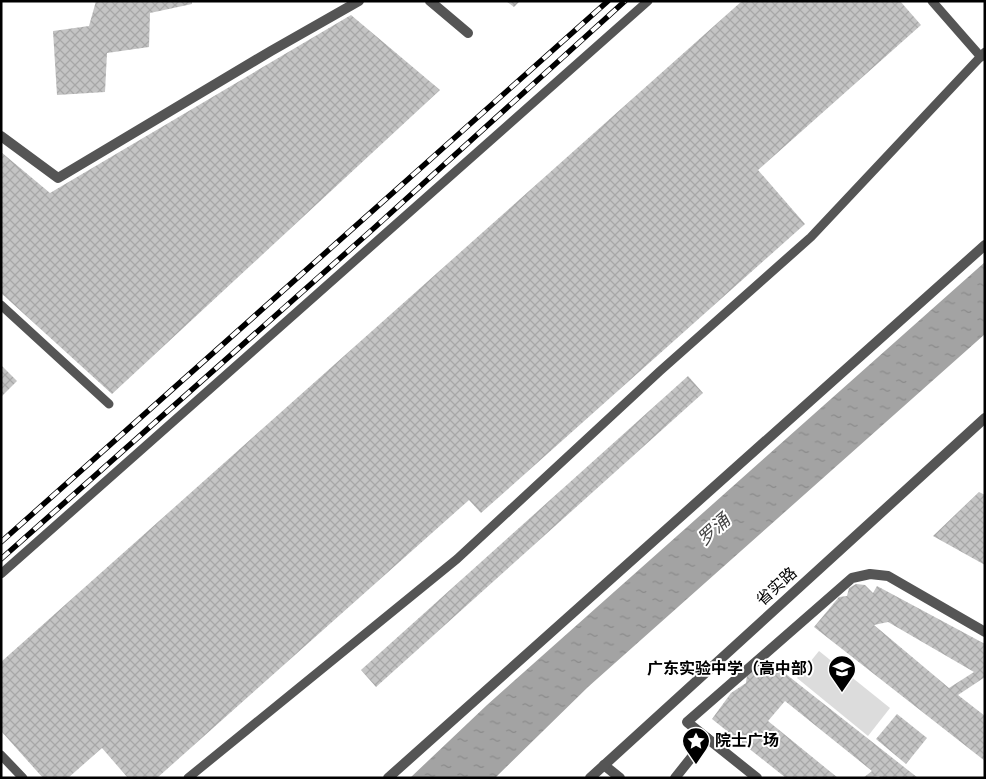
<svg xmlns="http://www.w3.org/2000/svg" width="986" height="779" viewBox="0 0 986 779" font-family="'Sofia Sans Condensed','Noto Sans SC',sans-serif">
  <defs>
    <pattern id="water-ripples" width="26" height="14" patternUnits="userSpaceOnUse" patternTransform="scale(1.25)"><rect width="26" height="14" fill="#a3a3a3"/><path d="M2 4q2-2 4 0t4 0M15 11q2-2 4 0t4 0" fill="none" stroke="#8b8b8b"/></pattern>
    <pattern id="building-cross-hatch" width="8" height="8" patternUnits="userSpaceOnUse" patternTransform="scale(1.25)"><rect width="8" height="8" fill="#c4c4c4"/><path d="M0 0l8 8M0 8l8-8" fill="none" stroke="#a7a7a7"/></pattern>
  </defs>
  <rect width="100%" height="100%" fill="#fff"/>
  <!-- pitch -->
  <path fill="#dcdcdc" d="M819 651 890 708 868 736 797 678Z"/>
  <!-- water -->
  <path fill="url(#water-ripples)" d="M985 262V334L588 687 495 778H410L487 705Z"/>
  <!-- building -->
  <g fill="url(#building-cross-hatch)" fill-rule="evenodd">
    <path d="M96 1H192V4L150 13 149 47 107 53 105 92 57 95 53 31 89 26Z"/>
    <path d="M506 1H520L514 7Z"/>
    <path d="M742 1H900L921 25 758 170 805 224 481 513 469 500 157 778H128L102 748 68 778H43L1 731V662Z"/>
    <path d="M351 15 440 90 112 394 1 293V152L50 193Z"/>
    <path d="M1 365 17 381 1 397Z"/>
    <path d="M688 376 703 393 376 687 361 670Z"/>
    <path d="M979 492 985 495V565L933 536Z"/>
    <path d="M856 584 865 585 873 593 877 586 985 644V677L958 695 985 716V761L814 627 839 597 847 596 849 588ZM888 622 974 672 949 688 874 625Z"/>
    <path d="M764 667 772 675 782 671 918 778H881L879 776 863 778 872 771 785 701 768 721 838 778H786L712 719 731 693 746 683 747 674 754 669Z"/>
    <path d="M897 714 927 738 906 764 876 739Z"/>
  </g>
  <g fill="none" stroke-linecap="round" stroke-linejoin="round">
    <!-- lane -->
    <g stroke="#555" stroke-width="9">
      <path d="M932 1 981 57"/>
      <path d="M1 305 109 404"/>
      <path d="M1 574 648 1"/>
      <path d="M1 755 23 778"/>
      <path d="M188 778 457 559 660 371 811 237 985 52"/>
    </g>
    <!-- street -->
    <g stroke="#555" stroke-width="10">
      <path d="M430 1 468 33"/>
      <path d="M1 136 58 178 271 51 359 1"/>
      <path d="M707 738 687 722 852 578 870 574 888 576 985 632"/>
      <path d="M604 765 620 778"/>
      <path d="M388 778 985 245"/>
      <path d="M590 778 985 418"/>
      <path d="M675 778 707 738 757 778"/>
    </g>
    <!-- rail casing -->
    <g stroke="#000" stroke-width="5.5">
      <g id="rail">
        <path d="M1 542 608 1"/>
        <path d="M1 559 373 229 625 1"/>
      </g>
    </g>
    <!-- rail -->
    <use href="#rail" stroke="#fff" stroke-width="4" stroke-dasharray="11" stroke-linecap="butt"/>
  </g>
  <!-- icons -->
  <defs>
    <g id="school-pin" transform="scale(1.4375)"><path d="M0 17L-7.5 6A9.5 9.5 0 1 1 7.5 6Z" fill="#000" stroke="#fff"/><path d="M0-5L7-2L0 1L-7-2ZM-4 1L0 2.5L4 1V4Q0 6-4 4Z" fill="#fff"/></g>
    <g id="sight-pin" transform="scale(1.4375)"><path d="M0 17L-7.5 6A9.5 9.5 0 1 1 7.5 6Z" fill="#000" stroke="#fff"/><path d="M0-6L1.8-2.2L6-1.7L2.9 1.2L3.7 5.4L0 3.3L-3.7 5.4L-2.9 1.2L-6-1.7L-1.8-2.2Z" fill="#fff"/></g>
  </defs>
  <g fill-rule="evenodd">
    <use href="#school-pin" x="842" y="669"/>
    <use href="#sight-pin" x="696" y="741"/>
  </g>
  <g text-anchor="middle" dominant-baseline="central" stroke-width="4" stroke-linejoin="round" paint-order="stroke">
    <!-- street labels -->
    <g font-size="16" fill="#000" stroke="#fff">
      <text transform="translate(777 587) rotate(-42)">省实路</text>
    </g>
    <!-- poi labels -->
    <g font-size="16" font-weight="bold" fill="#000" stroke="#fff" text-anchor="end">
      <text x="823" y="669">广东实验中学（高中部）</text>
      <text x="715" y="741" text-anchor="start">院士广场</text>
    </g>
    <!-- water labels -->
    <g font-size="18" font-style="italic" fill="#444" stroke="#fff">
      <text transform="translate(714 530) rotate(-42)">罗涌</text>
    </g>
  </g>
  <!-- border -->
  <rect width="986" height="779" fill="none" stroke="#000000" stroke-width="5"/>
</svg>
